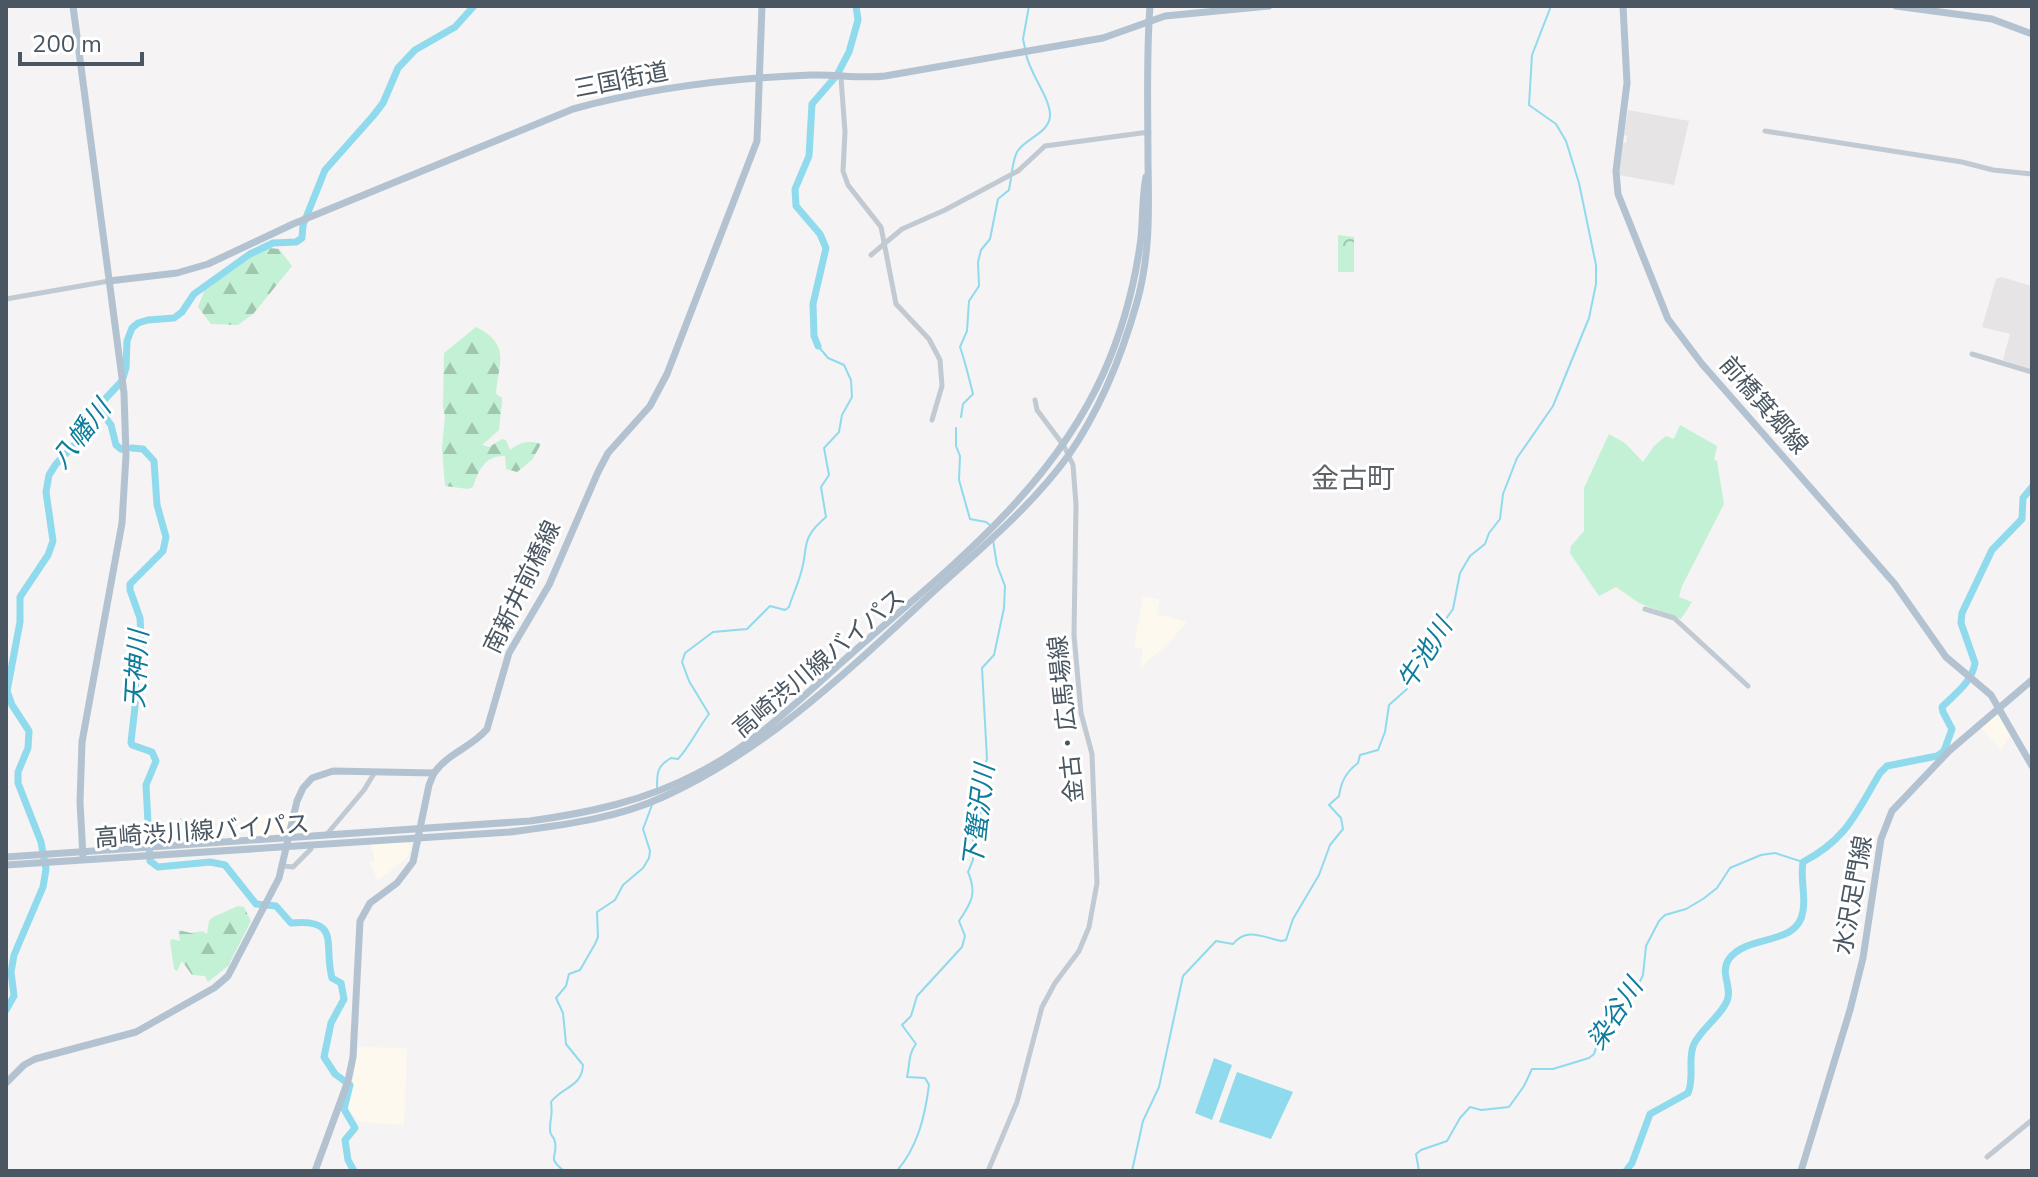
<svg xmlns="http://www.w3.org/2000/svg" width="2038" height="1177" viewBox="0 0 2038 1177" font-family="'Nunito Sans','Noto Sans JP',sans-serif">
  <defs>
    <pattern id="forest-firs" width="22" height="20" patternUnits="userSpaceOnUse" patternTransform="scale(2)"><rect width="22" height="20" fill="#c3f1d5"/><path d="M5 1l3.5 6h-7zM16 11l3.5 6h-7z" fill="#a0c6b0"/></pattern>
    <pattern id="park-crowns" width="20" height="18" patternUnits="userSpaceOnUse" patternTransform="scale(2)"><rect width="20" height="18" fill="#c3f1d5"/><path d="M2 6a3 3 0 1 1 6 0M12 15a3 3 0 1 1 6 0" fill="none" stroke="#a0c6b0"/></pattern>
  </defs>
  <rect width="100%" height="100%" fill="#f5f3f3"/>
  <!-- commercial -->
  <g fill="#fdf9ef">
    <path d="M1143 596 1160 600 1157 614 1187 622 1168 644 1140 668 1143 649 1134 646Z"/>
    <path d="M1994 715 2001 717 2012 734 2001 750 1980 727Z"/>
    <path d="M290 810 286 830 279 834 252 836 264 814Z"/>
    <path d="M406 841 411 847 408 857 378 880 369 862 375 861 370 844Z"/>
    <path d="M358 1047 407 1048 404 1125 360 1122 350 1111 347 1102 353 1081Z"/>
  </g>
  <!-- education -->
  <g fill="#e6e4e5">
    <path d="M1628 110 1689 121 1674 185 1619 175 1623 143H1626L1627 136 1624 135Z"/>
    <path d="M2001 277 2032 286V369L2003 360 2010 334 1982 327 1996 279Z"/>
  </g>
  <!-- forest -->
  <g fill="url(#forest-firs)">
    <path d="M258 247 279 249 292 266 254 313 238 325 211 324 198 307 205 289 239 266Z"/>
    <path d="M476 327C512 345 498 363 496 394L502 398V402L499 430 482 445 489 447 502 439 506 440 510 450C520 442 529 440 541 444L532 460 517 472 506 469 505 456C485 455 478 471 473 487L468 489 445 486 442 448 445 416 443 408 444 353Z"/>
    <path d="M180 818 202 833 219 840 180 843 178 839Z"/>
    <path d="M238 906 244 907 251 921 228 966 208 982 205 976 192 975 182 961 177 971 174 969 170 941 172 939 180 941 178 930 191 933 203 931 207 934 209 921 213 917Z"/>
  </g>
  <!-- park -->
  <path fill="url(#park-crowns)" d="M1338 235 1354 237V272H1338Z"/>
  <!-- pitch -->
  <path fill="#c3f1d5" d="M1680 425 1717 446 1714 460 1717 461 1724 504 1682 586 1679 597 1692 602 1681 619 1639 603 1616 587 1599 596 1570 553 1571 546 1584 531V488L1609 434 1625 443 1643 462 1654 446 1666 436 1674 439Z"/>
  <!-- water -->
  <g fill="#90daee">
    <path d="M1214 1058 1232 1065 1212 1120 1195 1113Z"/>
    <path d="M1237 1072 1293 1092 1271 1139 1219 1122Z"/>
  </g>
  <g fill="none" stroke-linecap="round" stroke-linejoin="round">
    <!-- stream -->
    <g stroke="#90daee" stroke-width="2">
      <path d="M1025 48 1023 39 1029 6"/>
      <path d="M1012 171C1013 165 1014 158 1017 152 1025 138 1051 133 1050 114 1049 96 1030 74 1026 54"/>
      <path d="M961 417 963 404 973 394C969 378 965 361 960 347L967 331 969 301 979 286 978 262 981 250 990 239 998 199 1009 190 1011 178"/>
      <path d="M956 428V446L960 456 959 480 970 519 986 522 991 526"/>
      <path d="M657 787C657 773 657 766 671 758L678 759C690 746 697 730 709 714L689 681 682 662 685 653 713 632 747 629 770 606 785 610 789 607C792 597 797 586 800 576 810 546 798 541 826 517L821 487 829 475 824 448 839 432 842 415 852 397 851 380 844 365 828 358 818 346"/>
      <path d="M564 1171C546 1156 558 1159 555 1142 553 1133 550 1138 550 1129 550 1117 553 1117 551 1102 562 1087 582 1087 583 1065L566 1044 563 1013 556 998 566 986 569 974 580 970 595 944 598 937 597 912 615 900 623 885 643 868 649 858 650 851 643 829 652 805"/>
      <path d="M897 1171C918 1146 925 1116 929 1085L925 1078 907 1077C910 1065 908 1054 916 1044L902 1025 911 1016 917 996 962 947 965 936 959 921C972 902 977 893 968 872L973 860V840L981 812 980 778 987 759 982 668 994 655 1004 608 1005 586 997 565 993 540"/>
      <path d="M1132 1171 1143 1121 1159 1087 1183 976 1216 941 1233 944C1246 927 1263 937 1281 941L1286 940 1293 919 1319 875 1330 845 1343 829 1341 818 1329 805 1339 796C1341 782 1346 772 1358 763L1360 755 1378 750 1385 732 1389 705 1407 689 1416 661 1453 609 1460 573 1470 556 1485 544 1489 533 1500 519 1503 494 1517 458 1553 406 1589 318 1596 284V265L1579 183 1566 141 1556 124 1529 105 1532 55 1551 6"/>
      <path d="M1419 1171 1416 1154 1421 1150 1447 1141 1460 1118 1470 1107 1481 1110 1509 1107 1524 1086 1532 1069H1553L1589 1058 1594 1054 1598 1041 1634 994 1643 975 1646 946 1659 921 1665 915 1686 909 1703 899 1717 888 1730 868 1761 855 1775 853 1803 862"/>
    </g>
    <!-- river -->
    <g stroke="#90daee" stroke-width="7">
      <path d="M818 346 814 336 813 304 826 248 820 234 796 206 795 189 809 156 812 104 837 75 849 52 858 20 856 6"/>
      <path d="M100 410 111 425 116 445 121 449"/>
      <path d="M132 448 143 449 154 461 157 505 166 537 163 551 130 584V590L140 618 142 653 132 666C140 690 133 717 131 743L132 745 152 752 156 761 146 785 150 861 158 867 210 862 225 865 256 904 276 906 291 923C342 918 323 945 332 978L341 983 344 999 331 1023 324 1057 335 1074 350 1085 344 1109 355 1128 345 1140 348 1160 354 1171"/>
      <path d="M6 1010 14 996 11 972 14 955 43 887 46 869 41 842 18 783V772L28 748 29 731 12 705 7 691 20 622V597L48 555 53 541 46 492 49 475 56 464 79 440 106 398 122 381 126 368 127 341 132 328 138 323 148 320 174 318 182 312 194 294 250 254 273 243 296 242 302 238 303 225 325 170 373 116 383 103 398 68 415 50 455 27 474 6"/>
      <path d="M1626 1171 1632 1163 1650 1114 1688 1093C1695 1077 1687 1059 1694 1044 1702 1028 1720 1017 1727 1001 1733 987 1719 973 1729 959 1748 933 1798 947 1803 911 1806 895 1800 879 1803 862 1847 839 1856 813 1880 773L1887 766 1937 756 1944 751 1952 729 1943 712 1942 707C1955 694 1972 682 1975 663L1961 623 1962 613 1992 550 2022 519 2023 498 2032 487"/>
    </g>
    <!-- minor -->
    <g stroke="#c1cad2" stroke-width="5">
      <path d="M841 78 845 132 843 171 848 185 881 227 896 304 929 339 940 360 942 386 932 420"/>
      <path d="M1765 131 1962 162 1993 170 2032 174"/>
      <path d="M871 255 902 229 945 210 1018 171 1045 146 1149 132"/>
      <path d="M6 299 109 281"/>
      <path d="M1972 354 2032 372"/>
      <path d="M1645 609 1674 618 1748 686"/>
      <path d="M327 834 364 790 375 772"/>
      <path d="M284 866 293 867 311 849"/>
      <path d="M1987 1157 2032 1120"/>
      <path d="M988 1171 1017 1102 1042 1007 1055 983 1079 951 1089 927 1097 883 1092 754 1081 713 1074 635 1076 505 1073 465 1064 446 1037 410 1035 400"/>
    </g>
    <!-- major -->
    <g stroke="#b3c2d1" stroke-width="7">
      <path d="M73 6 124 393 126 455 122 523 82 742 80 802 83 857"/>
      <path d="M1623 6 1627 83 1616 171 1618 194 1668 319 1702 364 1894 583 1946 657 1991 695 2032 766"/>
      <path d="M1896 6 1992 19 2032 34"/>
      <path d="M109 281 177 273 208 264 293 224 573 109C650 88 732 78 811 75 836 74 860 79 885 76L1103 38 1165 16 1269 6"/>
      <path d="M6 857 530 821C588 813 645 801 698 773 756 744 802 697 851 654 947 570 1051 491 1104 372 1123 329 1135 284 1141 238 1143 218 1142 197 1146 177"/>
      <path d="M6 865 510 832C562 825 615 819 663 797 767 750 849 670 932 593 979 550 1030 508 1068 456 1100 410 1122 355 1137 302 1150 256 1149 210 1148 163 1148 111 1146 58 1150 6"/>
      <path d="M6 1083 24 1065 35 1059 136 1032 214 988 228 976 279 878 297 801 303 788 312 778 333 771 434 773"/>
      <path d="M315 1171 348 1081 353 1057 360 921 370 903 397 883 413 862 429 785 434 773C448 753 472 747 487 729L509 653 549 585 598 472 608 453 650 406 667 374 757 141 762 6"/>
      <path d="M1801 1171 1850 1010 1863 958 1881 839 1892 811 1949 751 2032 680"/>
    </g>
  </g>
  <g text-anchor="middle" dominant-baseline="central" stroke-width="6" stroke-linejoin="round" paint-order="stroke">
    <!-- street labels -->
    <g font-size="24" fill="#4a5661" stroke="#fff">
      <text transform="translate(621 80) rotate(-11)">三国街道</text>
      <text transform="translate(1764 405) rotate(49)">前橋箕郷線</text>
      <text transform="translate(522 587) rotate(-64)">南新井前橋線</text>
      <text transform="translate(819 663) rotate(-40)">高崎渋川線バイパス</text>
      <text transform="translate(1066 719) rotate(-96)">金古・広馬場線</text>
      <text transform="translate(202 831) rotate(-4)">高崎渋川線バイパス</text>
      <text transform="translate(1853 895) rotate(-80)">水沢足門線</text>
    </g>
    <!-- water labels -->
    <g font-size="26" font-style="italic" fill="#0c7c9b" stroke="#fff">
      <text transform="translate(81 434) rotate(-52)">八幡川</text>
      <text transform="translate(1425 654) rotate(-58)">牛池川</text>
      <text transform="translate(137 669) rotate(-87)">天神川</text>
      <text transform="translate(979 816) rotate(-83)">下蟹沢川</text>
      <text transform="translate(1615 1014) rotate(-57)">染谷川</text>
    </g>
    <!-- quarter labels -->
    <g font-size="28" fill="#5f6368" stroke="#fff">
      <text x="1353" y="479">金古町</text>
    </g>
  </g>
  <!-- border -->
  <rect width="2038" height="1177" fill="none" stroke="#4a5661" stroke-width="16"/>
  <!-- scale -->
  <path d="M20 52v12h122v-12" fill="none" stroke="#4a5661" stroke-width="4"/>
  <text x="32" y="52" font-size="24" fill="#4a5661" stroke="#ffffff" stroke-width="6" paint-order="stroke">200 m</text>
</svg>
